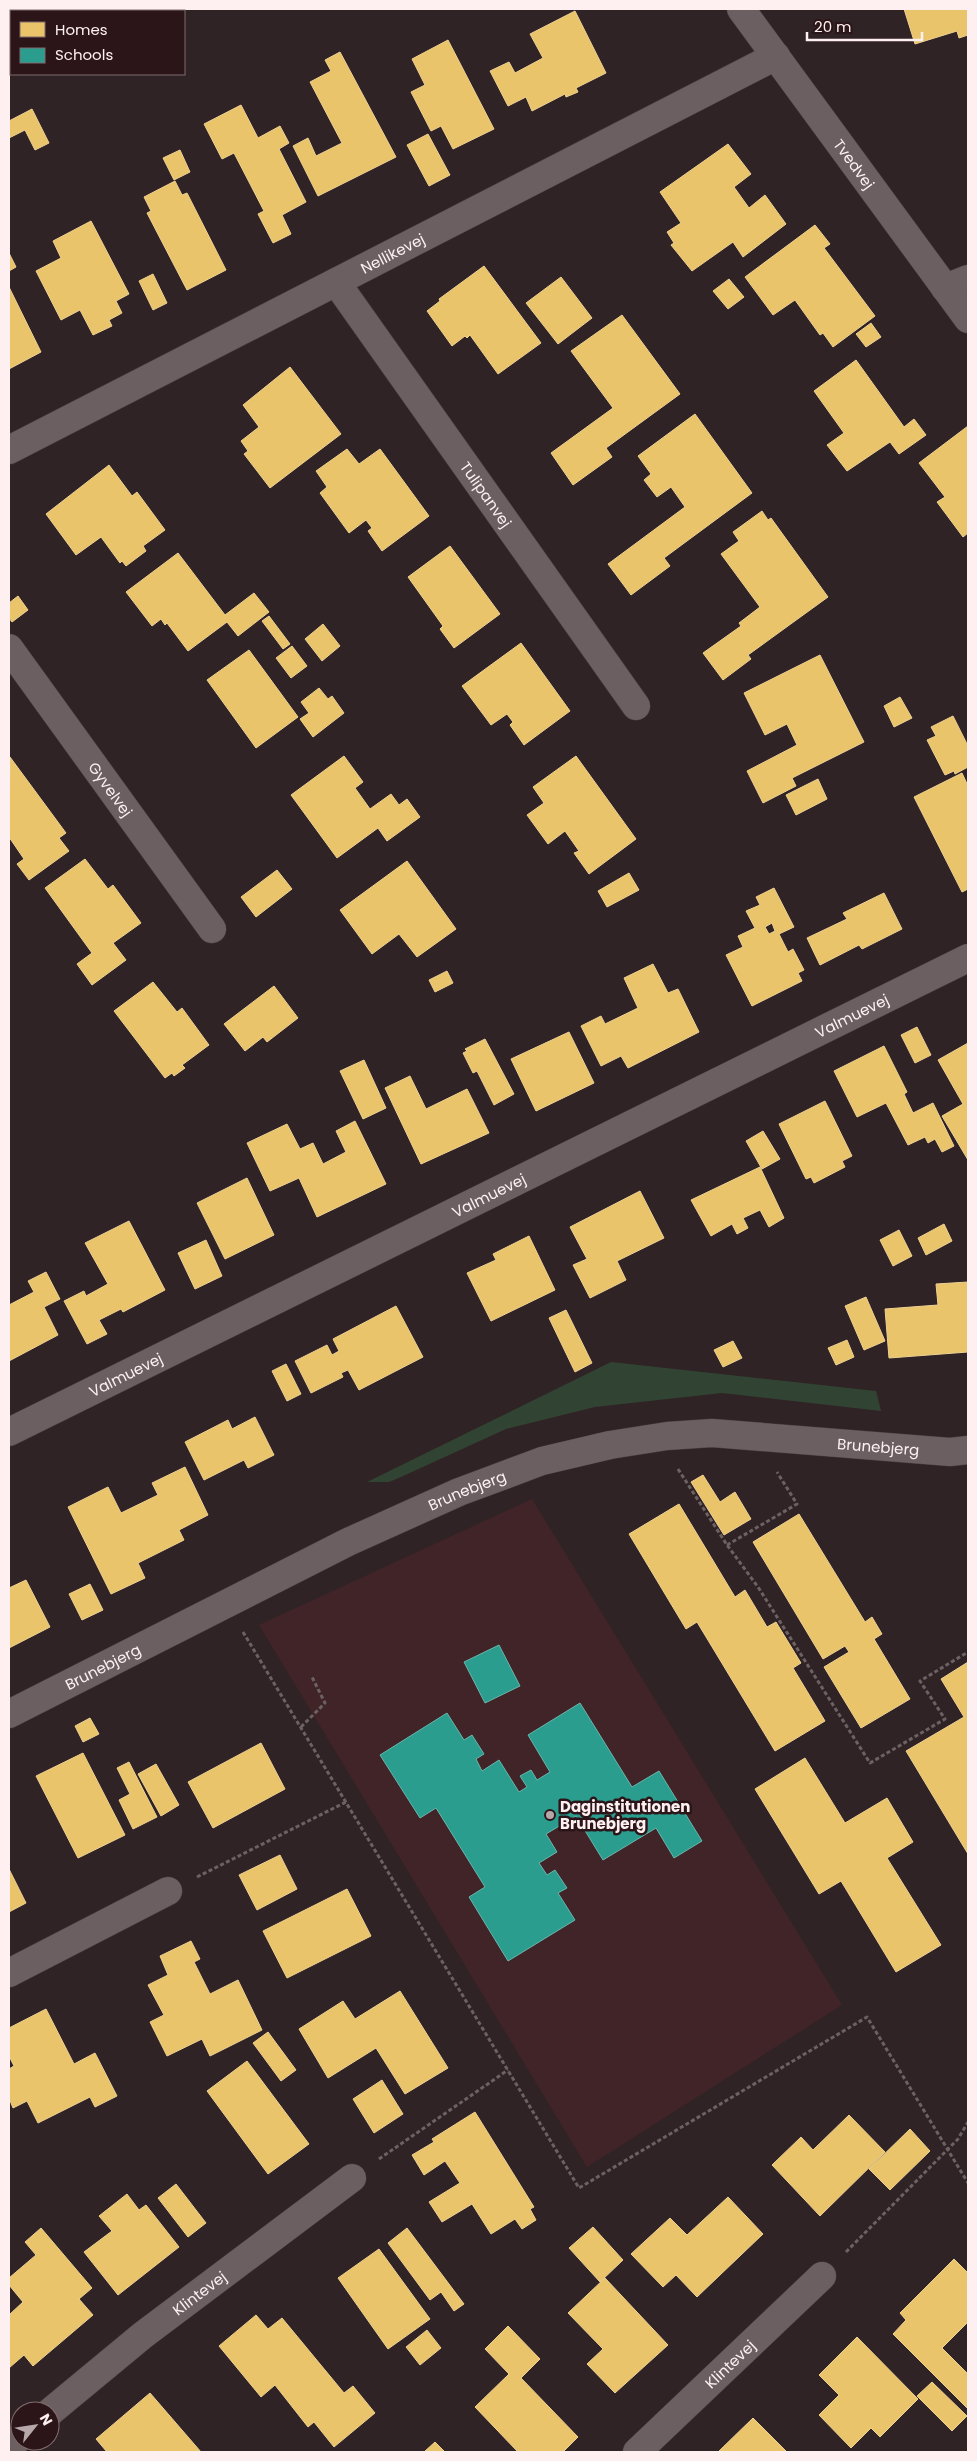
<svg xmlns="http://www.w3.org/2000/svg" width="977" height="2461" viewBox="0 0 977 2461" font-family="Poppins,sans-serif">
  <rect width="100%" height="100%" fill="#302325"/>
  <!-- built -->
  <path fill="#402428" d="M532 1499 842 2005 587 2167 259 1625Z"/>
  <!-- green -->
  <path fill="#314332" d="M611 1362 876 1391 881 1411 722 1393 595 1407 506 1429 401 1477 389 1482H367Z"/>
  <!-- homes -->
  <g fill="#e9c46a" stroke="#efd192" fill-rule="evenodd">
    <path d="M904 9H968V35L959 38 957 31 915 44Z"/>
    <path d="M575 11 606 73 576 88 578 92 566 97 565 94 532 111 526 97 508 106 490 71 509 62 515 73 543 58 530 34Z"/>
    <path d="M448 40 494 129 453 149 441 126 431 131 411 92 425 85 412 59Z"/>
    <path d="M340 52 396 157 318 196 293 146 308 138 316 156 342 143 310 82 331 71 325 60Z"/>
    <path d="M241 105 258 138 280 126 289 143 279 149 306 202 282 215 291 234 273 243 258 214 264 211 234 153 222 159 204 124Z"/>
    <path d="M32 109 49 143 35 150 25 130 9 138V121Z"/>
    <path d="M428 134 450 175 429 186 407 145Z"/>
    <path d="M728 144 751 174 734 187 749 208 765 195 786 224 743 257 733 242 692 271 671 245 674 243 667 232 681 223 660 192Z"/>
    <path d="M180 150 190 172 174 180 163 158Z"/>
    <path d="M175 181 182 195 187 193 226 270 187 290 147 213 151 211 144 197Z"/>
    <path d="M91 221 129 294 116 301 122 313 109 320 112 326 93 335 80 310 61 320 36 271 61 258 53 241Z"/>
    <path d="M815 225 830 244 824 248 875 316 833 347 823 333 820 335 795 300 773 315 745 277Z"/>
    <path d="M9 253 16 267 9 271Z"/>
    <path d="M484 266 541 343 498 374 470 335 467 338 465 336 452 346 427 311 440 301 439 299Z"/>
    <path d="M153 274 167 303 153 310 139 281Z"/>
    <path d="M561 277 592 318 558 344 526 303Z"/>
    <path d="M729 279 744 297 728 309 713 291Z"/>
    <path d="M9 287 41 352 9 369Z"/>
    <path d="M622 315 680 394 606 448 612 457 573 485 551 453 613 408 571 351Z"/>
    <path d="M871 323 881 337 866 347 856 334Z"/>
    <path d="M856 360 904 427 914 419 926 435 899 454 890 442 847 471 827 445 844 433 814 391Z"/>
    <path d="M290 367 341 434 270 488 244 454 248 451 241 441 259 427 243 405Z"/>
    <path d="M695 414 752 493 664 558 670 566 631 595 608 564 685 507 671 487 657 497 644 480 651 474 638 456Z"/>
    <path d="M968 426V533L963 537 937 502 945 497 919 463Z"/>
    <path d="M347 449 359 464 380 449 429 516 382 551 368 531 372 528 366 520 349 533 320 493 327 487 316 471Z"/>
    <path d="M109 465 132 496 137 492 165 530 143 546 146 551 126 566 122 561 120 563 101 537 76 555 46 514Z"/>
    <path d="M762 511 768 520 771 518 828 597 748 655 751 659 723 680 703 653 741 626 739 623 760 607 721 554 739 541 733 532Z"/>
    <path d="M450 546 500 614 454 648 440 629 443 626 408 577Z"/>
    <path d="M178 553 225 615 254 593 269 612 238 636 227 622 188 651 167 623 165 625 161 619 152 626 126 592Z"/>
    <path d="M18 596 28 610 12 622 9 618V603Z"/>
    <path d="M269 616 290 644 283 649 262 621Z"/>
    <path d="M323 624 340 646 322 661 305 639Z"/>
    <path d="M521 643 570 711 524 745 510 725 513 722 507 714 491 725 462 686Z"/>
    <path d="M292 646 307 666 291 678 276 658Z"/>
    <path d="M249 650 298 717 256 748 207 680Z"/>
    <path d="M820 655 864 742 792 778 796 786 763 803 747 771 797 745 787 724 765 735 744 693Z"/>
    <path d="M319 688 328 699 332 696 344 713 313 737 300 719 309 713 301 702Z"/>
    <path d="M900 697 912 718 894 727 884 706Z"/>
    <path d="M953 716 968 746V767L955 774 954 771 945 775 927 740 936 736 931 727Z"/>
    <path d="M344 756 363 782 355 788 370 809 391 794 399 805 407 799 420 817 387 841 378 828 337 858 291 795Z"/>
    <path d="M576 756 636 839 589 874 574 853 579 851 565 831 548 844 527 815 544 803 533 787Z"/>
    <path d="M10 757 66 833 59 838 69 851 29 880 17 864 24 859 9 837Z"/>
    <path d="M962 773 968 786V889L962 892 914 797Z"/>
    <path d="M818 779 827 799 796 815 786 795Z"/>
    <path d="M85 859 108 889 113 885 141 923 113 943 126 960 92 985 77 964 92 953 45 888Z"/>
    <path d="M407 861 456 929 417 957 399 934 372 954 340 910Z"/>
    <path d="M277 870 292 889 256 917 241 897Z"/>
    <path d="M629 873 639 890 607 907 598 891Z"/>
    <path d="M774 888 794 927 779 934 788 952 793 949 804 970 798 973 802 981 752 1006 726 955 743 947 738 936 755 928 746 911 760 905 756 897ZM772 923 775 931 769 934 765 927Z"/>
    <path d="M884 893 902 929 862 949 859 945 820 965 807 938 847 919 843 913Z"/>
    <path d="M653 964 668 993 678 989 699 1032 628 1068 621 1056 601 1066 581 1026 601 1016 605 1024 638 1008 624 978Z"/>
    <path d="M447 971 453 983 435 992 429 980Z"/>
    <path d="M153 982 177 1012 182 1008 209 1045 182 1065 185 1068 174 1076 172 1073 165 1078 114 1011Z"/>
    <path d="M274 986 298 1018 267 1042 263 1037 245 1051 224 1024Z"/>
    <path d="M917 1027 931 1055 915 1063 901 1035Z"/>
    <path d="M569 1032 594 1083 536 1111 511 1059Z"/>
    <path d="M485 1039 514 1094 494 1105 477 1071 473 1073 463 1053 467 1051 465 1049Z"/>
    <path d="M968 1043V1160L942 1116 963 1104 938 1060Z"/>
    <path d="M884 1046 907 1092 904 1094 913 1113 933 1103 954 1146 942 1152 935 1139 928 1143 925 1137 908 1145 886 1103 857 1117 834 1071Z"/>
    <path d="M364 1060 386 1108 363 1119 340 1071Z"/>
    <path d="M410 1076 426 1109 467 1089 489 1133 421 1164 385 1088Z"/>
    <path d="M825 1101 852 1156 842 1161 845 1167 814 1183 811 1177 806 1179 779 1124Z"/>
    <path d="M355 1121 386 1184 317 1217 299 1178 270 1191 247 1143 287 1124 300 1149 313 1143 323 1164 346 1152 336 1131Z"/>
    <path d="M763 1131 780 1159 762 1169 746 1141Z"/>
    <path d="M760 1167 784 1218 769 1227 760 1210 743 1218 748 1228 737 1234 732 1224 711 1236 691 1200Z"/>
    <path d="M247 1178 274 1235 225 1259 197 1203Z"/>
    <path d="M640 1191 664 1238 617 1261 626 1280 590 1298 573 1265 587 1259 570 1227Z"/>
    <path d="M129 1221 165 1290 123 1312 121 1309 99 1320 107 1334 87 1344 64 1301 84 1291 86 1296 108 1284 85 1243Z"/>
    <path d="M944 1224 952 1241 926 1255 918 1238Z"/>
    <path d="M899 1230 912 1256 893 1266 880 1240Z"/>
    <path d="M529 1236 555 1290 491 1321 467 1273 496 1260 493 1254Z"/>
    <path d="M206 1240 222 1276 195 1289 178 1253Z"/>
    <path d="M46 1272 60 1299 44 1307 58 1335 9 1361V1305L34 1292 28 1281Z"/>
    <path d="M968 1282V1352L889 1358 885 1309 938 1305 936 1284Z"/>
    <path d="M866 1297 885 1341 864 1350 845 1306Z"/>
    <path d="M396 1306 423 1357 359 1390 348 1370 341 1373 343 1377 311 1393 295 1361 327 1345 332 1355 339 1351 333 1339Z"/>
    <path d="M566 1310 592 1363 575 1372 549 1318Z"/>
    <path d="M847 1340 854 1357 836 1365 828 1348Z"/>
    <path d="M733 1341 742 1358 723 1367 714 1350Z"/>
    <path d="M286 1364 301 1394 287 1401 272 1371Z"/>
    <path d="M255 1417 274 1455 248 1468 244 1460 204 1480 185 1442 228 1420 232 1429Z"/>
    <path d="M185 1467 208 1515 179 1530 184 1540 138 1563 145 1578 111 1594 68 1507 108 1487 121 1513 158 1495 152 1483Z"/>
    <path d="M703 1475 720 1502 735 1492 751 1519 724 1535 691 1482Z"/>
    <path d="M679 1504 735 1597 745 1590 767 1627 776 1622 801 1663 793 1668 825 1721 775 1751 697 1622 686 1629 629 1534Z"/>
    <path d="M799 1514 865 1622 872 1617 882 1634 874 1639 910 1699 861 1728 824 1667 849 1652 845 1646 823 1659 753 1542Z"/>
    <path d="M26 1580 50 1627 9 1648V1588Z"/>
    <path d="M90 1584 103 1610 82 1620 69 1594Z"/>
    <path d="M968 1662V1854L906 1751 964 1717 941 1679Z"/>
    <path d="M90 1718 99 1734 83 1742 75 1726Z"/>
    <path d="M261 1743 285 1789 213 1828 188 1782Z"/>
    <path d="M83 1753 125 1835 78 1858 36 1776Z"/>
    <path d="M805 1758 845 1823 887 1798 913 1842 887 1858 941 1945 896 1972 841 1881 819 1894 755 1789Z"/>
    <path d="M129 1762 157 1817 133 1829 119 1800 130 1794 117 1768Z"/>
    <path d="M156 1764 179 1805 161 1816 138 1774Z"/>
    <path d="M280 1855 297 1889 257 1910 239 1875Z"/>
    <path d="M9 1869 26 1903 9 1912Z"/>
    <path d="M347 1889 371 1936 287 1978 263 1931Z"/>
    <path d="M191 1941 200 1959 194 1962 210 1994 238 1980 262 2030 210 2056 202 2039 167 2056 150 2022 164 2015 148 1985 168 1975 160 1956Z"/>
    <path d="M400 1991 448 2068 405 2094 376 2048 328 2078 299 2029 343 2001 355 2019Z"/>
    <path d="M46 2009 74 2064 95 2053 117 2096 95 2107 90 2097 38 2123 27 2101 13 2108 9 2098V2069L14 2066 9 2056V2028Z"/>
    <path d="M268 2032 296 2070 281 2081 253 2043Z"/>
    <path d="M247 2061 309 2144 268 2174 207 2091Z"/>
    <path d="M382 2080 403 2114 374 2133 353 2099Z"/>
    <path d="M475 2112 534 2207 530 2209 536 2220 522 2229 515 2219 491 2234 472 2204 442 2222 429 2202 460 2183 445 2161 424 2175 412 2155 434 2142 432 2139Z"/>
    <path d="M849 2115 885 2152 820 2216 772 2165 801 2137 813 2150Z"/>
    <path d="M910 2129 930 2151 890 2190 869 2169Z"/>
    <path d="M176 2184 206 2223 188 2237 158 2198Z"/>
    <path d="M127 2194 139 2210 146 2205 179 2247 118 2295 84 2252 112 2231 99 2216Z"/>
    <path d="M728 2197 763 2234 697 2297 676 2275 663 2287 631 2254 670 2218 687 2235Z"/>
    <path d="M593 2227 623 2260 600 2282 569 2248Z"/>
    <path d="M41 2228 92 2288 79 2299 93 2315 33 2366 24 2355 9 2368V2315L23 2302 9 2285V2278L36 2255 25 2242Z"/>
    <path d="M407 2228 464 2304 454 2311 441 2292 430 2300 388 2243Z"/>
    <path d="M379 2249 430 2319 388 2349 338 2278Z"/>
    <path d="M954 2259 968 2273V2322L942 2348 968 2374V2409L893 2334 906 2320 900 2313Z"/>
    <path d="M605 2278 668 2345 615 2393 587 2364 603 2349 568 2313Z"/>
    <path d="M256 2315 268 2329 282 2318 344 2393 353 2386 375 2413 334 2447 314 2422 308 2427 275 2385 261 2397 219 2346Z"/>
    <path d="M508 2326 540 2359 521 2378 578 2437 563 2452H518L475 2407 509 2374 485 2349Z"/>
    <path d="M427 2330 441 2348 420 2365 406 2347Z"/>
    <path d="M857 2337 918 2399 880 2437 871 2428 851 2448 819 2415 839 2395 819 2375Z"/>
    <path d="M932 2382 967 2416 952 2431 917 2396Z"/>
    <path d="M150 2393 201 2452H107L96 2439Z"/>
    <path d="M753 2418 787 2452H718Z"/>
    <path d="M435 2442 445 2452H424Z"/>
  </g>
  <!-- schools -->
  <g fill="#2a9d8f" stroke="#6ab6ac">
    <path d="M499 1645 520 1686 485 1703 464 1662Z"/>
    <path d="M580 1703 632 1787 659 1771 702 1841 674 1858 656 1828 603 1860 576 1816 546 1834 557 1852 539 1863 547 1875 555 1870 567 1888 558 1893 575 1920 508 1961 469 1897 485 1887 436 1808 420 1818 380 1755 447 1713 464 1740 472 1735 484 1754 476 1759 482 1771 499 1760 519 1792 527 1787 520 1776 531 1770 537 1780 550 1772 528 1735Z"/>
  </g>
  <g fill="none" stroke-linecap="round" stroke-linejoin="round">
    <!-- minor casing -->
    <g stroke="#493e40" stroke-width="29">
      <g id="minor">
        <path id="s1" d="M336 282 636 706"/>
        <path d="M945 288 968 279"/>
        <path id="s2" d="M9 450 776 56"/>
        <path id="s3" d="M9 648 212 929"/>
        <path id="s4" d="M9 1432 968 958"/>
        <path id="s5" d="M9 1714 348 1542 459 1492 542 1461 610 1445 667 1436 712 1433 950 1452 968 1450"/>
        <path d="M9 1973 168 1891"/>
        <path id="s6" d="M50 2412 143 2335 352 2178"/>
        <path d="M9 2447 20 2437"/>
        <path id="s7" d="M637 2452 822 2276"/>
      </g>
    </g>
    <!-- tertiary casing -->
    <g stroke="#493e40" stroke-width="29">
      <g id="tertiary">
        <path id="s8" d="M741 9 968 319"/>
      </g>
    </g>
    <!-- path -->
    <g stroke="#6c6263" stroke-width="3" stroke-dasharray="4 2.5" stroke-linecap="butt">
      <path d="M678 1469 727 1545 758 1587 870 1763 945 1719 920 1681 968 1652"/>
      <path d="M727 1545 797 1504 777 1472"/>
      <path d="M243 1632 579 2188 867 2017 968 2183"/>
      <path d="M301 1727 325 1703 312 1677"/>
      <path d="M197 1877 346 1802"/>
      <path d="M379 2159 508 2070"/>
      <path d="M846 2252 958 2139 968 2122"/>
    </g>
    <!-- minor -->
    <use href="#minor" stroke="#6b5f61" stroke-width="28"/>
    <!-- tertiary -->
    <use href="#tertiary" stroke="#6b5f61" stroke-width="28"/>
  </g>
  <!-- markers -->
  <circle fill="#b6a8aa" stroke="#2b1518" stroke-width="2" cx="550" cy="1815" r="5"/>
  <g text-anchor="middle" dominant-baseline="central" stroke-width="5" stroke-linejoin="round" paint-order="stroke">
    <!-- street labels -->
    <g font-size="15" fill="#fef0f1" stroke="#2b1518">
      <text stroke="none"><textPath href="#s8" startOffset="192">Tvedvej</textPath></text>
      <text stroke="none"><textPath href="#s2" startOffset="431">Nellikevej</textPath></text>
      <text stroke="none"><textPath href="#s1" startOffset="260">Tulipanvej</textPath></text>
      <text stroke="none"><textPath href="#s3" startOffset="174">Gyvelvej</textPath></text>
      <text stroke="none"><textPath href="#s4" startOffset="940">Valmuevej</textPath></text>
      <text stroke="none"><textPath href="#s4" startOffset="535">Valmuevej</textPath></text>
      <text stroke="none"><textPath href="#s4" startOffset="130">Valmuevej</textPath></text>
      <text stroke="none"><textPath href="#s5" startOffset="930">Brunebjerg</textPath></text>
      <text stroke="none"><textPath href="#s5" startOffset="510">Brunebjerg</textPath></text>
      <text stroke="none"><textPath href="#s5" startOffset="105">Brunebjerg</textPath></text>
      <text stroke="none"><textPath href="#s6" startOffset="191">Klintevej</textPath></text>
      <text stroke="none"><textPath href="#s7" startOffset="128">Klintevej</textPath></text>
    </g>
    <!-- poi labels -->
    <g font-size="15" font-weight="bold" fill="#fef0f1" stroke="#2b1518" text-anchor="start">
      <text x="560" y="1806">Daginstitutionen<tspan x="560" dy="17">Brunebjerg</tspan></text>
    </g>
  </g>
  <!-- border -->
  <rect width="977" height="2461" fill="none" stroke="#fef0f1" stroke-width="20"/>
  <!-- legend -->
  <rect x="10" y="10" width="175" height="65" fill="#2b1518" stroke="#7f6d6f"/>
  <rect x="20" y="22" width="25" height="15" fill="#e9c46a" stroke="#7f6d6f"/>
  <text x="55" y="35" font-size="15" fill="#fef0f1">Homes</text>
  <rect x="20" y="48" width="25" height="15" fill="#2a9d8f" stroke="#7f6d6f"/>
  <text x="55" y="60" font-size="15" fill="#fef0f1">Schools</text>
  <!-- north arrow -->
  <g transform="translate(35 2426) rotate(60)"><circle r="24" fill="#2b1518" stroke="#7f6d6f"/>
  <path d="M0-4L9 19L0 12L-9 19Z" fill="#b6a8aa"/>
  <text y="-8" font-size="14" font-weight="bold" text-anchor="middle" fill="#fef0f1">N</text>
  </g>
  <!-- scale -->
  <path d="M807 32v8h115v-8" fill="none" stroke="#fef0f1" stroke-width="2.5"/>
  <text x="814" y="32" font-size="15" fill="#fef0f1" stroke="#2b1518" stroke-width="4" paint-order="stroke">20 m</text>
</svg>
